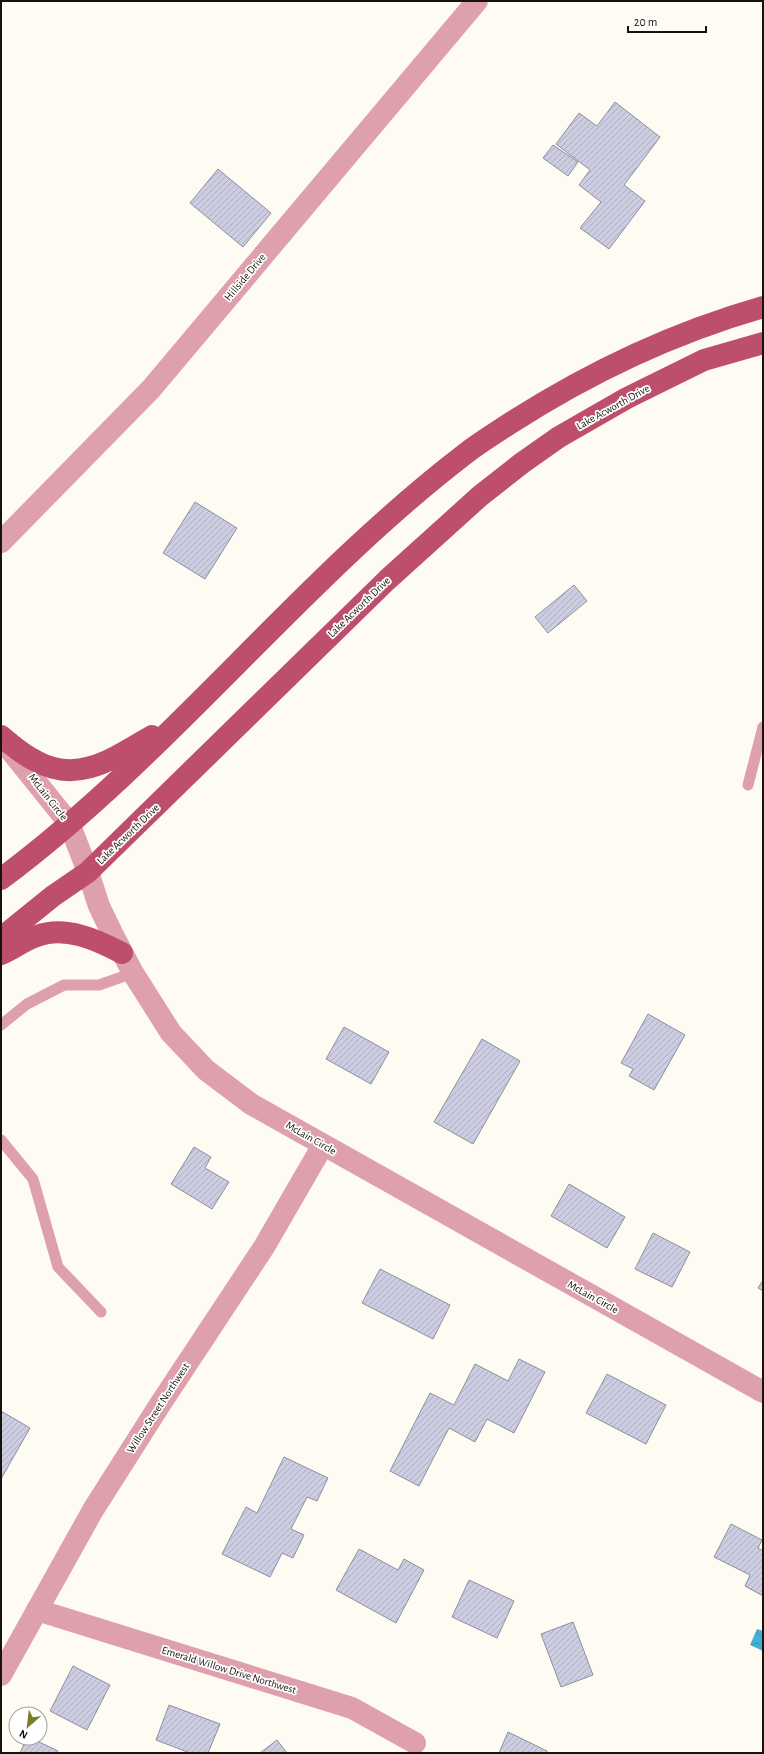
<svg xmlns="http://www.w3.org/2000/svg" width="764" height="1754" viewBox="0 0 764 1754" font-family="'Alegreya Sans',sans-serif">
  <defs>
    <pattern id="water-waves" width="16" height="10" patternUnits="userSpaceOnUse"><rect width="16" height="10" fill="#43b1d3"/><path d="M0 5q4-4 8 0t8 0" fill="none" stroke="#3a97b4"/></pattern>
    <pattern id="building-hatch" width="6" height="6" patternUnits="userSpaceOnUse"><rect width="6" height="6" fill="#cdcde2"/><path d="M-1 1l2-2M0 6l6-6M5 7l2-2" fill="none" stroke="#afafc1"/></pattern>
  </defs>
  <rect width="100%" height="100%" fill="#fefbf3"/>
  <!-- water -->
  <path fill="url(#water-waves)" d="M757 1629 763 1631V1651L750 1645Z"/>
  <!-- building -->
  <g fill="url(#building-hatch)" stroke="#8e8ea1">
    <path d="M615 102 660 137 624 185 645 201 609 249 580 228 601 202 579 185 590 170 556 144 579 113 597 126Z"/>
    <path d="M553 145 578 162 568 176 543 158Z"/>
    <path d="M218 169 271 213 243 247 190 203Z"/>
    <path d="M195 502 237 528 205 579 163 553Z"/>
    <path d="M574 585 587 601 548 633 535 617Z"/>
    <path d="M648 1014 685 1035 654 1090 629 1076 633 1069 621 1063Z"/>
    <path d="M344 1027 389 1052 371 1084 326 1059Z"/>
    <path d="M482 1039 520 1061 473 1144 434 1122Z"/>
    <path d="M194 1147 211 1157 205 1168 229 1182 212 1209 171 1184Z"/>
    <path d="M569 1184 625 1217 607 1248 551 1216Z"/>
    <path d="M653 1233 690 1252 672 1287 635 1269Z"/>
    <path d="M380 1269 450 1305 433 1339 362 1303Z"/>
    <path d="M763 1280V1291L758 1288Z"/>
    <path d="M519 1359 545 1372 514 1433 487 1419 475 1442 449 1428 419 1486 390 1471 430 1393 454 1405 475 1364 508 1381Z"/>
    <path d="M607 1374 666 1405 646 1444 586 1413Z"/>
    <path d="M1 1411 30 1428 1 1479Z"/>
    <path d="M284 1457 328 1478 317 1501 307 1497 291 1529 304 1535 293 1558 282 1553 270 1577 222 1554 246 1507 257 1513Z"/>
    <path d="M731 1524 762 1540 758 1548 763 1551V1596L745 1586 750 1575 714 1557Z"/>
    <path d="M359 1549 398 1570 404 1559 424 1570 396 1623 336 1590Z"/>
    <path d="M469 1580 514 1601 497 1638 452 1617Z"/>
    <path d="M573 1622 593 1675 561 1687 541 1634Z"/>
    <path d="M73 1666 110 1685 87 1730 50 1711Z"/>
    <path d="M169 1705 220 1724 208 1753H190L156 1740Z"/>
    <path d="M508 1732 547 1751V1753H499Z"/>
    <path d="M27 1738H31L58 1751 57 1753H20Z"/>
    <path d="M277 1740 287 1753H260Z"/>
  </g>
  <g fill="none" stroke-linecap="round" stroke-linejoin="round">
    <!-- service -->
    <g stroke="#dfa0ad" stroke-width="11">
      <path d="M748 785 763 727"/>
      <path d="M1 1025 27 1004 64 985H99L133 973"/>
      <path d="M1 1140 33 1179 58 1267 101 1312"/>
    </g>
    <!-- minor -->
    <g stroke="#dfa0ad" stroke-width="22">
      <path d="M1 542 151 389 477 1"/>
      <path d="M7 746 69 823 88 872 99 906 112 933 133 973 171 1033 206 1070 251 1104 763 1392"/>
      <path d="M37 1610 352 1708 415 1743"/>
      <path d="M1 1675 93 1510 159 1406 264 1247 323 1145"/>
    </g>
    <!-- primary -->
    <g stroke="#bd4e6c" stroke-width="22">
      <path d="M1 736C12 745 23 755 36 761 79 785 115 757 152 736"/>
      <path d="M1 879C170 753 298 582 465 454 479 443 494 434 509 424 588 373 672 333 763 307"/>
      <path d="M1 938 53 896 88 872 387 580 480 496 522 463 559 437 627 398 704 360 763 343"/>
      <path d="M1 954C13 949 24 940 37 936 65 925 97 940 122 953"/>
    </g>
  </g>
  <g text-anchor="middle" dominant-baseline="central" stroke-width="3.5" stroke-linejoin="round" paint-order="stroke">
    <!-- street labels -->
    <g font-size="11" fill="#15130b" stroke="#fff">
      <text transform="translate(245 277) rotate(-50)">Hillside Drive</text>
      <text transform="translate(613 407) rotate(-29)">Lake Acworth Drive</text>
      <text transform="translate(359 607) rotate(-44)">Lake Acworth Drive</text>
      <text transform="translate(48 797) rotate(52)">McLain Circle</text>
      <text transform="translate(128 834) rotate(-44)">Lake Acworth Drive</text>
      <text transform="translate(311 1138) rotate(30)">McLain Circle</text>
      <text transform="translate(593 1297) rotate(29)">McLain Circle</text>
      <text transform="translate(158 1408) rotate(-57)">Willow Street Northwest</text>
      <text transform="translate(229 1670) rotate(17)">Emerald Willow Drive Northwest</text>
    </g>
  </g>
  <!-- border -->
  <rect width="764" height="1754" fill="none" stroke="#15130b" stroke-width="4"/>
  <!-- north arrow -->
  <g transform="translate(28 1726) rotate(208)"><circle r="19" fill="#ffffff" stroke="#a1a19d"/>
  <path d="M0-3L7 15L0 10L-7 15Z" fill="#7b7d26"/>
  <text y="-6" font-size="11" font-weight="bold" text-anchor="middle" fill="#15130b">N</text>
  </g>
  <!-- scale -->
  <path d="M628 26v6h78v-6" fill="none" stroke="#15130b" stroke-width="2"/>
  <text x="634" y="26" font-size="12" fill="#15130b" stroke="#ffffff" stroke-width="3" paint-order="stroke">20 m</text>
</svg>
